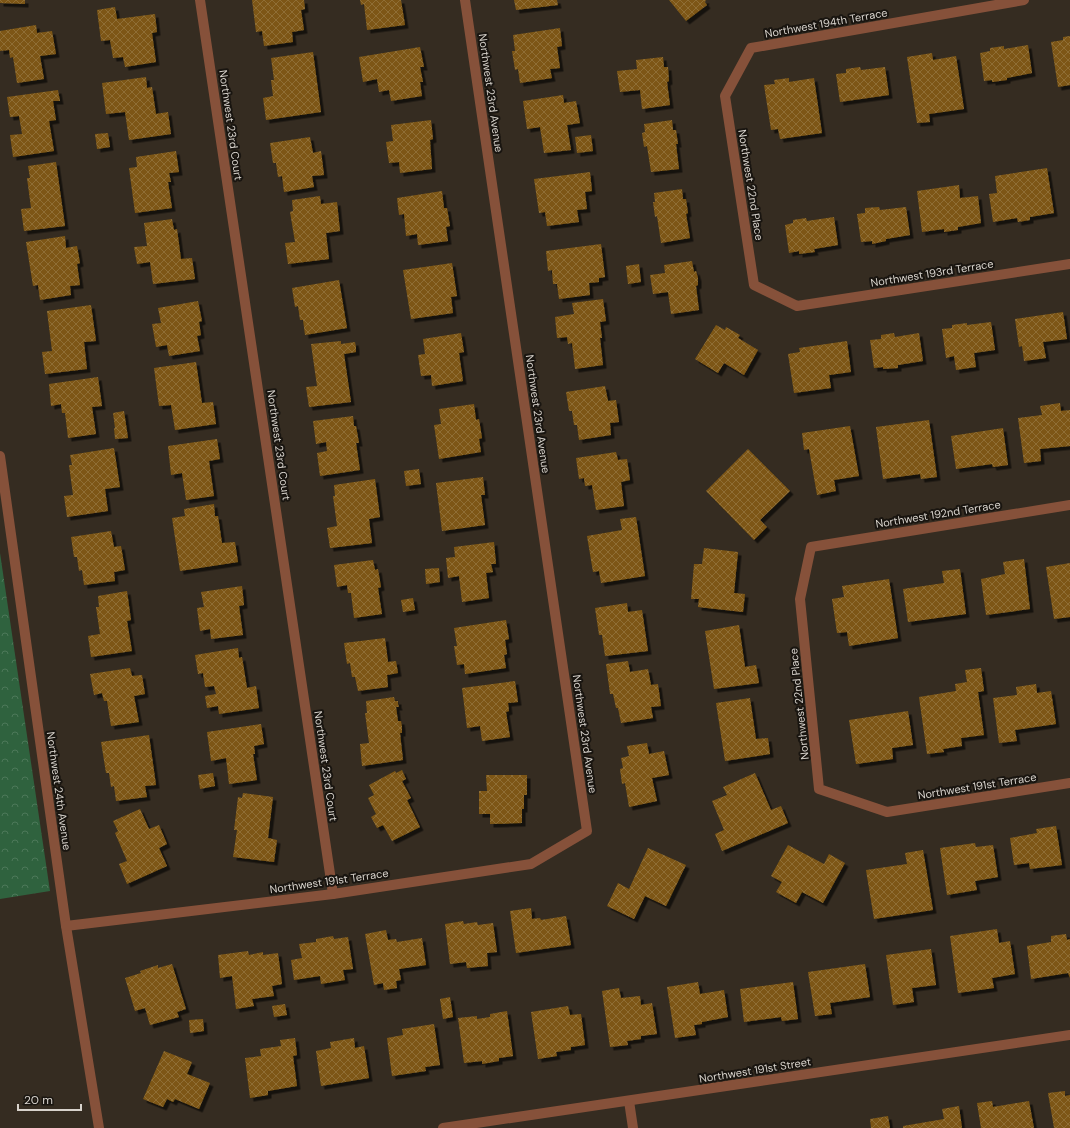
<svg xmlns="http://www.w3.org/2000/svg" width="1070" height="1128" viewBox="0 0 1070 1128" font-family="'DM Sans',sans-serif">
  <defs>
    <pattern id="forest-crowns" width="20" height="18" patternUnits="userSpaceOnUse"><rect width="20" height="18" fill="#2f623e"/><path d="M2 6a3 3 0 1 1 6 0M12 15a3 3 0 1 1 6 0" fill="none" stroke="#4c7859"/></pattern>
    <pattern id="building-cross-hatch" width="8" height="8" patternUnits="userSpaceOnUse"><rect width="8" height="8" fill="#7d5715"/><path d="M0 0l8 8M0 8l8-8" fill="none" stroke="#8f6e36"/></pattern>
    <filter id="shadow"><feDropShadow dx="3.5" dy="3.5" stdDeviation="0" flood-color="#0009"/></filter>
  </defs>
  <rect width="100%" height="100%" fill="#352c21"/>
  <!-- forest -->
  <path fill="url(#forest-crowns)" d="M0 553 50 891 0 899Z"/>
  <!-- building -->
  <g fill="url(#building-cross-hatch)" filter="url(#shadow)">
    <path d="M0 0H25V4L0 3Z"/>
    <path d="M252 0H304L305 9 301 10 304 30 292 32 293 42 264 46 262 31 256 32Z"/>
    <path d="M360 0H401L405 25 367 30 364 4 361 5Z"/>
    <path d="M514 0H557L558 5 516 10Z"/>
    <path d="M669 0H706L705 2 707 5 686 21Z"/>
    <path d="M115 7 117 19 155 14 157 32 152 33 156 62 125 67 123 57 113 58 110 40 101 41 97 10Z"/>
    <path d="M36 25 37 33 52 31 56 54 40 56 44 79 17 83 13 57 10 58 9 50 0 51V31Z"/>
    <path d="M560 28 562 46 557 47 560 68 550 69 552 78 520 83 518 69 515 70 512 51H515L513 35Z"/>
    <path d="M1070 36V85L1058 87 1051 42 1063 40V37Z"/>
    <path d="M1028 45 1032 73 1007 78V80L992 82V80L984 81 980 53 990 51V48L1004 46V49Z"/>
    <path d="M420 47 424 67H420L423 82H420L422 96 391 101 389 90 379 92 377 79 363 82 359 57Z"/>
    <path d="M313 52 321 112 266 120 263 98 273 96 271 80H274L271 58Z"/>
    <path d="M932 53 933 60 956 56 964 109 929 114 930 122 917 123 907 57Z"/>
    <path d="M663 57 664 67H668L669 81 667 82 670 105 642 109 640 90 620 92 617 71 637 69 636 60Z"/>
    <path d="M860 67 861 70 885 67 889 95 840 102 836 74 846 73V69Z"/>
    <path d="M146 77 147 88 152 87 156 114 168 112 171 134 129 140 125 112 106 114 102 83Z"/>
    <path d="M789 78V82L814 78 822 133 780 139 778 129 771 130 764 85 775 84 774 80Z"/>
    <path d="M58 90 60 101H53L56 120 49 121 54 151 13 157 10 135 22 134 19 116 10 117 7 97Z"/>
    <path d="M563 95 564 103 576 101 580 123 567 125 571 150 544 153 540 127 527 129 523 101Z"/>
    <path d="M431 120 433 139 430 140 432 169 400 173 399 162 389 163 386 142 393 141 391 125Z"/>
    <path d="M672 120 673 130H676L678 144H676L679 169 651 172 647 146 644 147 642 133 645 132 644 124Z"/>
    <path d="M108 133 110 147 97 149 95 134Z"/>
    <path d="M591 135 593 151 577 153 575 137Z"/>
    <path d="M310 137 313 153 321 151 324 175 312 176 314 187 284 192 282 176 278 177 276 163H273L270 143Z"/>
    <path d="M176 151 179 172 169 173 171 182H168L172 208 135 213 129 168 137 167 136 157Z"/>
    <path d="M56 162 65 226 24 231 21 209 31 208 27 178H30L28 166Z"/>
    <path d="M1047 168 1054 213 1030 217V220L1018 222 1017 218 993 222 989 194 997 193 995 176Z"/>
    <path d="M590 172 592 191 585 192 587 209 577 210 579 222 547 226 545 212 539 213 534 179Z"/>
    <path d="M959 185 960 198 978 196 981 223 958 227V230L944 232V229L922 232 917 191Z"/>
    <path d="M682 189 683 199H686L688 213 686 214 690 238 661 243 657 216 655 217 653 202H655L654 193Z"/>
    <path d="M442 191 444 208H447L450 226 446 227 448 241 418 245 417 234 406 236 404 214 399 215 397 198Z"/>
    <path d="M320 196 321 204 337 202 340 231 326 233 329 259 288 264 285 243 295 242 290 212 293 211 292 200Z"/>
    <path d="M879 207 880 210 906 207 910 235 886 239V241L872 244V241L861 242 857 214 865 213V208Z"/>
    <path d="M834 217 838 245 814 249 815 252 799 254V251L789 253 785 225 793 223V220L806 218 807 221Z"/>
    <path d="M172 219 174 230 177 229 181 259 192 258 195 279 153 284 150 262 137 264 134 247 147 246 144 223Z"/>
    <path d="M65 236 66 248 77 246 80 263 77 264 80 285 70 286 71 295 40 300 38 285 33 286 26 242Z"/>
    <path d="M601 244 605 277 599 278V282L589 283 590 295 559 299 557 284H553L552 270 548 271 546 251Z"/>
    <path d="M692 261 694 272 696 271 698 278V285L696 286 699 310 671 314 668 292 653 294 650 275 665 273 664 265Z"/>
    <path d="M452 263 457 296 451 297 453 313 411 319 403 270Z"/>
    <path d="M639 264 641 282 628 284 626 266Z"/>
    <path d="M339 280 347 328 305 335 303 320H300L298 306 295 307 292 288Z"/>
    <path d="M603 299 606 321 600 322 602 338H600L603 365 575 369 572 343 568 344 567 337 557 338 555 317 574 314 572 303Z"/>
    <path d="M198 301 202 321 199 322 201 335 197 336 200 351 169 356 167 345 156 347 152 324 161 323 158 308Z"/>
    <path d="M91 305 96 341 84 342 87 369 45 374 42 352 52 351 47 311Z"/>
    <path d="M1063 312 1067 339 1043 342 1046 358 1024 361 1022 346 1019 347 1015 319Z"/>
    <path d="M991 322 995 350 974 353 976 367 956 370 954 356 946 358 942 329 952 328V325L967 323V325Z"/>
    <path d="M716 325 725 330 726 327 740 335 738 338 758 350 744 375 724 363 718 373 695 359Z"/>
    <path d="M461 333 464 352 459 353 463 381 432 386 431 375 421 376 418 355 425 354 423 339Z"/>
    <path d="M894 333 895 337 919 333 923 361 898 365V368L883 369V367L874 368 870 340 881 339V335Z"/>
    <path d="M341 341V344L355 342 356 347V352L344 354 351 402 309 407 306 387 317 386 311 344Z"/>
    <path d="M847 341 851 372 829 375 831 388 794 393 788 354 800 352 799 348Z"/>
    <path d="M196 362 202 403 213 402 216 424 175 430 171 405 159 406 154 368Z"/>
    <path d="M98 377 102 406 92 407 96 434 68 438 65 413H62L61 404 51 406 49 384Z"/>
    <path d="M605 386 608 401 616 400 619 422 610 423 611 435 579 440 577 425H574L572 411H569L566 392Z"/>
    <path d="M1060 403 1061 411 1070 410V446L1040 449 1041 461 1024 463 1018 418 1042 415 1040 406Z"/>
    <path d="M474 404 476 420 479 419 482 438 479 439 481 452 439 459 434 425 441 424 439 409Z"/>
    <path d="M124 411 128 438 115 439 114 428H115L113 413Z"/>
    <path d="M353 416 354 426H356L359 443H356L360 470 320 476 317 453 327 451 326 442 316 444 313 421Z"/>
    <path d="M929 420 937 477 921 479 920 474 883 479 876 427Z"/>
    <path d="M850 426 859 476 834 480 836 491 817 495 809 449 804 450 802 433Z"/>
    <path d="M1003 428 1008 465 993 467 992 464 956 469 951 436Z"/>
    <path d="M217 439 220 459 209 461 214 496 186 500 182 473 171 475 168 446Z"/>
    <path d="M114 448 120 487 105 489 108 511 67 517 64 496 73 495 69 465H72L70 455Z"/>
    <path d="M748 449 790 491 760 520 767 527 754 540 706 491Z"/>
    <path d="M616 452 618 460 627 459 630 480 621 482 624 506 596 510 592 485 585 486 584 478 579 479 576 458Z"/>
    <path d="M419 469 421 484 406 486 404 471Z"/>
    <path d="M483 477 485 495H481L485 525 442 531 436 483Z"/>
    <path d="M375 479 380 517 369 519 372 543 330 548 327 528 337 526 333 496H335L334 485Z"/>
    <path d="M214 504 215 516H218L222 543 235 542 238 562 180 571 172 518 185 516 184 509Z"/>
    <path d="M636 517 645 576 601 583 599 571 593 572 587 536 622 530 620 519Z"/>
    <path d="M111 531 114 547 121 546 125 570 114 572 115 581 84 585 82 570 79 571 77 557H74L71 537Z"/>
    <path d="M494 542 496 564H491L493 572 486 573 489 598 462 602 459 576 448 578 446 558 455 557 454 547Z"/>
    <path d="M704 548 738 552 734 593 745 594 743 612 698 607 699 599H691L694 564H702Z"/>
    <path d="M1024 559 1030 609 986 615 981 579 1005 574 1003 562Z"/>
    <path d="M373 560 375 570 378 569 381 587 378 588 382 614 354 618 351 593H348L347 585 337 587 334 565Z"/>
    <path d="M1070 563V617L1054 619 1046 567Z"/>
    <path d="M439 568 440 582 426 584 425 569Z"/>
    <path d="M960 569 966 614 908 622 903 589 944 583 942 571Z"/>
    <path d="M889 579 898 638 849 646 847 632 837 633 832 599 844 597 842 586Z"/>
    <path d="M242 586 244 605 239 606 243 635 211 639 210 629 200 631 197 608 204 607 201 592Z"/>
    <path d="M127 591 131 620 127 621 132 651 91 657 88 636 100 634 96 607H99L98 596Z"/>
    <path d="M413 598 415 610 403 612 401 600Z"/>
    <path d="M627 603 628 612 642 610 648 651 605 656 602 635H599L595 608Z"/>
    <path d="M506 620 509 639 505 640 507 654 504 655 506 668 465 674 464 664 457 665 454 646H457L454 628Z"/>
    <path d="M739 625 745 667 756 665 759 683 714 689 705 631Z"/>
    <path d="M385 638 388 662 396 661 398 673 387 675 388 687 358 691 355 677H352L350 663 347 664 344 643Z"/>
    <path d="M238 648 239 658 242 657 247 688 256 686 259 708 219 714 218 706 207 708 205 696 216 694 214 686 205 687 203 673 198 674 195 655Z"/>
    <path d="M628 661 630 672 648 669 651 685 658 684 661 706 651 707 653 718 621 723 618 708H616L613 694H610L606 664Z"/>
    <path d="M130 668 132 676 142 675 145 694 134 696 139 722 111 726 107 701H104L102 693 94 695 90 674Z"/>
    <path d="M981 668 984 691 978 692 984 735 961 738 962 746 943 749 944 752 927 754 919 697 956 691 955 684 967 682 965 670Z"/>
    <path d="M515 681 518 702 508 703 509 711 506 712 510 737 482 741 480 726 467 728 462 688Z"/>
    <path d="M1036 684 1037 693 1051 691 1056 724 1015 730 1017 741 999 743 993 698 1017 695 1016 687Z"/>
    <path d="M394 697 395 701H398V704L399 707H396L398 721H401L402 727V733H400L403 760 362 766 360 744 369 743 365 713H367L366 701Z"/>
    <path d="M750 698 756 739 768 738 770 754 725 761 716 703Z"/>
    <path d="M908 711 913 745 892 748 893 759 856 764 849 720Z"/>
    <path d="M261 724 264 744 254 746 255 754H253L257 780 229 784 226 758 211 761 207 732Z"/>
    <path d="M149 735 156 785 145 786 147 797 116 801 114 786 111 787 109 773H106L101 742Z"/>
    <path d="M647 743 649 754 664 751 669 775 652 778 657 801 629 807 625 783 622 784 620 769 623 768 621 758 629 756 627 746Z"/>
    <path d="M402 770 406 779 402 781 411 798 407 800 420 827 392 841 383 825 377 828 371 817 376 814 368 798 374 795 369 785 395 771 396 773Z"/>
    <path d="M213 773 215 786 200 789 198 775Z"/>
    <path d="M755 773 771 810 781 806 788 823 722 851 715 834 724 830 712 801 727 795 723 787Z"/>
    <path d="M486 775H527V795H524V809H522V823L490 824V814H479V791H487Z"/>
    <path d="M243 793 273 797 268 838 277 840 274 862 233 857 237 830H234L238 797 242 798Z"/>
    <path d="M140 809 149 829 159 825 167 844 159 848 167 866 127 884 119 864 127 861 115 833 118 831 113 821Z"/>
    <path d="M1056 826 1062 865 1030 869 1029 863 1014 865 1010 838 1037 833 1036 829Z"/>
    <path d="M975 843 976 847 993 845 998 877 975 881 977 890 947 895 940 848Z"/>
    <path d="M788 845 824 864 829 854 845 863 823 903 802 892 796 903 776 892 782 882 771 876Z"/>
    <path d="M648 848 686 865 666 906 645 896 634 919 607 906 618 883 629 889Z"/>
    <path d="M923 850 933 910 874 919 866 870 907 864 905 853Z"/>
    <path d="M531 908 532 919 540 918 541 920 566 916 571 945 516 953 510 911Z"/>
    <path d="M463 921 464 924 477 922 478 925 493 923 497 952 487 953 488 966 467 968 466 962 450 964 445 924Z"/>
    <path d="M997 929 999 943 1010 941 1015 974 992 978 994 988 958 993 950 936Z"/>
    <path d="M386 930 388 940 396 939 397 942 422 938 426 965 399 969 401 980 396 981 397 988 384 990 383 983 374 985 365 934Z"/>
    <path d="M1066 934 1067 940 1070 939V978L1068 973 1031 979 1027 946 1051 942V936Z"/>
    <path d="M333 936 334 939 348 937 353 969 343 970 345 980 321 984 320 976 294 980 291 960 302 958 299 944 316 942V939Z"/>
    <path d="M931 949 936 985 912 988 914 1002 893 1005 886 955Z"/>
    <path d="M248 951 249 955 263 952V955L278 953 282 984 272 986 274 996 252 999 254 1006 236 1009 232 976 220 978 218 955Z"/>
    <path d="M172 964 186 1009 177 1012 179 1017 150 1025 145 1008 135 1011 125 978 141 973 140 971 158 965V968Z"/>
    <path d="M865 964 870 997 830 1003 832 1014 815 1016 808 972Z"/>
    <path d="M698 982 700 994 724 990 728 1017 702 1022V1024L694 1025 696 1035 675 1038 667 987Z"/>
    <path d="M793 982 798 1019 782 1021 781 1017 744 1022 740 989Z"/>
    <path d="M619 988 621 998 640 996 641 1005 652 1003 657 1034 641 1036V1039L627 1041 628 1045 610 1047 602 991Z"/>
    <path d="M450 997 453 1017 443 1019 440 999Z"/>
    <path d="M285 1004 287 1015 274 1017 272 1006Z"/>
    <path d="M568 1006 570 1015 581 1014 585 1045 571 1047V1050L556 1052 557 1056 538 1059 531 1012Z"/>
    <path d="M507 1011 513 1056 499 1058V1061L482 1064V1061L464 1063 458 1018 477 1016V1019L490 1017V1014Z"/>
    <path d="M203 1019 204 1031 190 1033 189 1020Z"/>
    <path d="M434 1024 440 1065 425 1067 426 1071 392 1076 387 1038 403 1035 402 1029Z"/>
    <path d="M295 1038 297 1055 293 1056 297 1086 268 1091V1095L250 1098 245 1058 261 1056 260 1049 281 1046 280 1040Z"/>
    <path d="M354 1038 355 1048 364 1046 369 1078 321 1086 316 1051 331 1048 330 1042Z"/>
    <path d="M164 1051 192 1062 187 1074 210 1083 199 1109 175 1099 173 1102 167 1099 163 1107 143 1099Z"/>
    <path d="M1065 1091V1096L1070 1095V1128H1054L1048 1093Z"/>
    <path d="M992 1101 993 1107 1029 1101 1034 1128H981L977 1103Z"/>
    <path d="M959 1106 962 1128H903V1126L944 1119 942 1109Z"/>
    <path d="M888 1116 890 1128H871L870 1119Z"/>
  </g>
  <g fill="none" stroke-linecap="round" stroke-linejoin="round">
    <!-- minor -->
    <g stroke="#86513a" stroke-width="10">
      <path d="M200 0 333 894"/>
      <path d="M1024 0 751 48 725 96 754 285 797 306 1070 264"/>
      <path d="M0 456 66 926 99 1128"/>
      <path d="M1070 505 811 547 800 599 819 789 887 812 1070 783"/>
      <path d="M66 926 333 894 531 864 587 831 465 0"/>
      <path d="M629 1101 633 1128"/>
      <path d="M443 1128 1070 1035"/>
    </g>
  </g>
  <g text-anchor="middle" dominant-baseline="central" stroke-width="4" stroke-linejoin="round" paint-order="stroke">
    <!-- street labels -->
    <g font-size="11" fill="#d8d3cc" stroke="#191510">
      <text transform="translate(826 23) rotate(-10)">Northwest 194th Terrace</text>
      <text transform="translate(491 93) rotate(82)">Northwest 23rd Avenue</text>
      <text transform="translate(231 125) rotate(82)">Northwest 23rd Court</text>
      <text transform="translate(751 185) rotate(81)">Northwest 22nd Place</text>
      <text transform="translate(932 273) rotate(-9)">Northwest 193rd Terrace</text>
      <text transform="translate(538 414) rotate(82)">Northwest 23rd Avenue</text>
      <text transform="translate(279 445) rotate(82)">Northwest 23rd Court</text>
      <text transform="translate(938 514) rotate(-9)">Northwest 192nd Terrace</text>
      <text transform="translate(799 704) rotate(-96)">Northwest 22nd Place</text>
      <text transform="translate(585 734) rotate(82)">Northwest 23rd Avenue</text>
      <text transform="translate(326 766) rotate(82)">Northwest 23rd Court</text>
      <text transform="translate(977 786) rotate(-9)">Northwest 191st Terrace</text>
      <text transform="translate(59 791) rotate(82)">Northwest 24th Avenue</text>
      <text transform="translate(329 881) rotate(-8)">Northwest 191st Terrace</text>
      <text transform="translate(755 1070) rotate(-9)">Northwest 191st Street</text>
    </g>
  </g>
  <!-- scale -->
  <path d="M18 1104v6h63v-6" fill="none" stroke="#d8d3cc" stroke-width="2"/>
  <text x="24" y="1104" font-size="12" fill="#d8d3cc" stroke="#191510" stroke-width="3" paint-order="stroke">20 m</text>
</svg>
